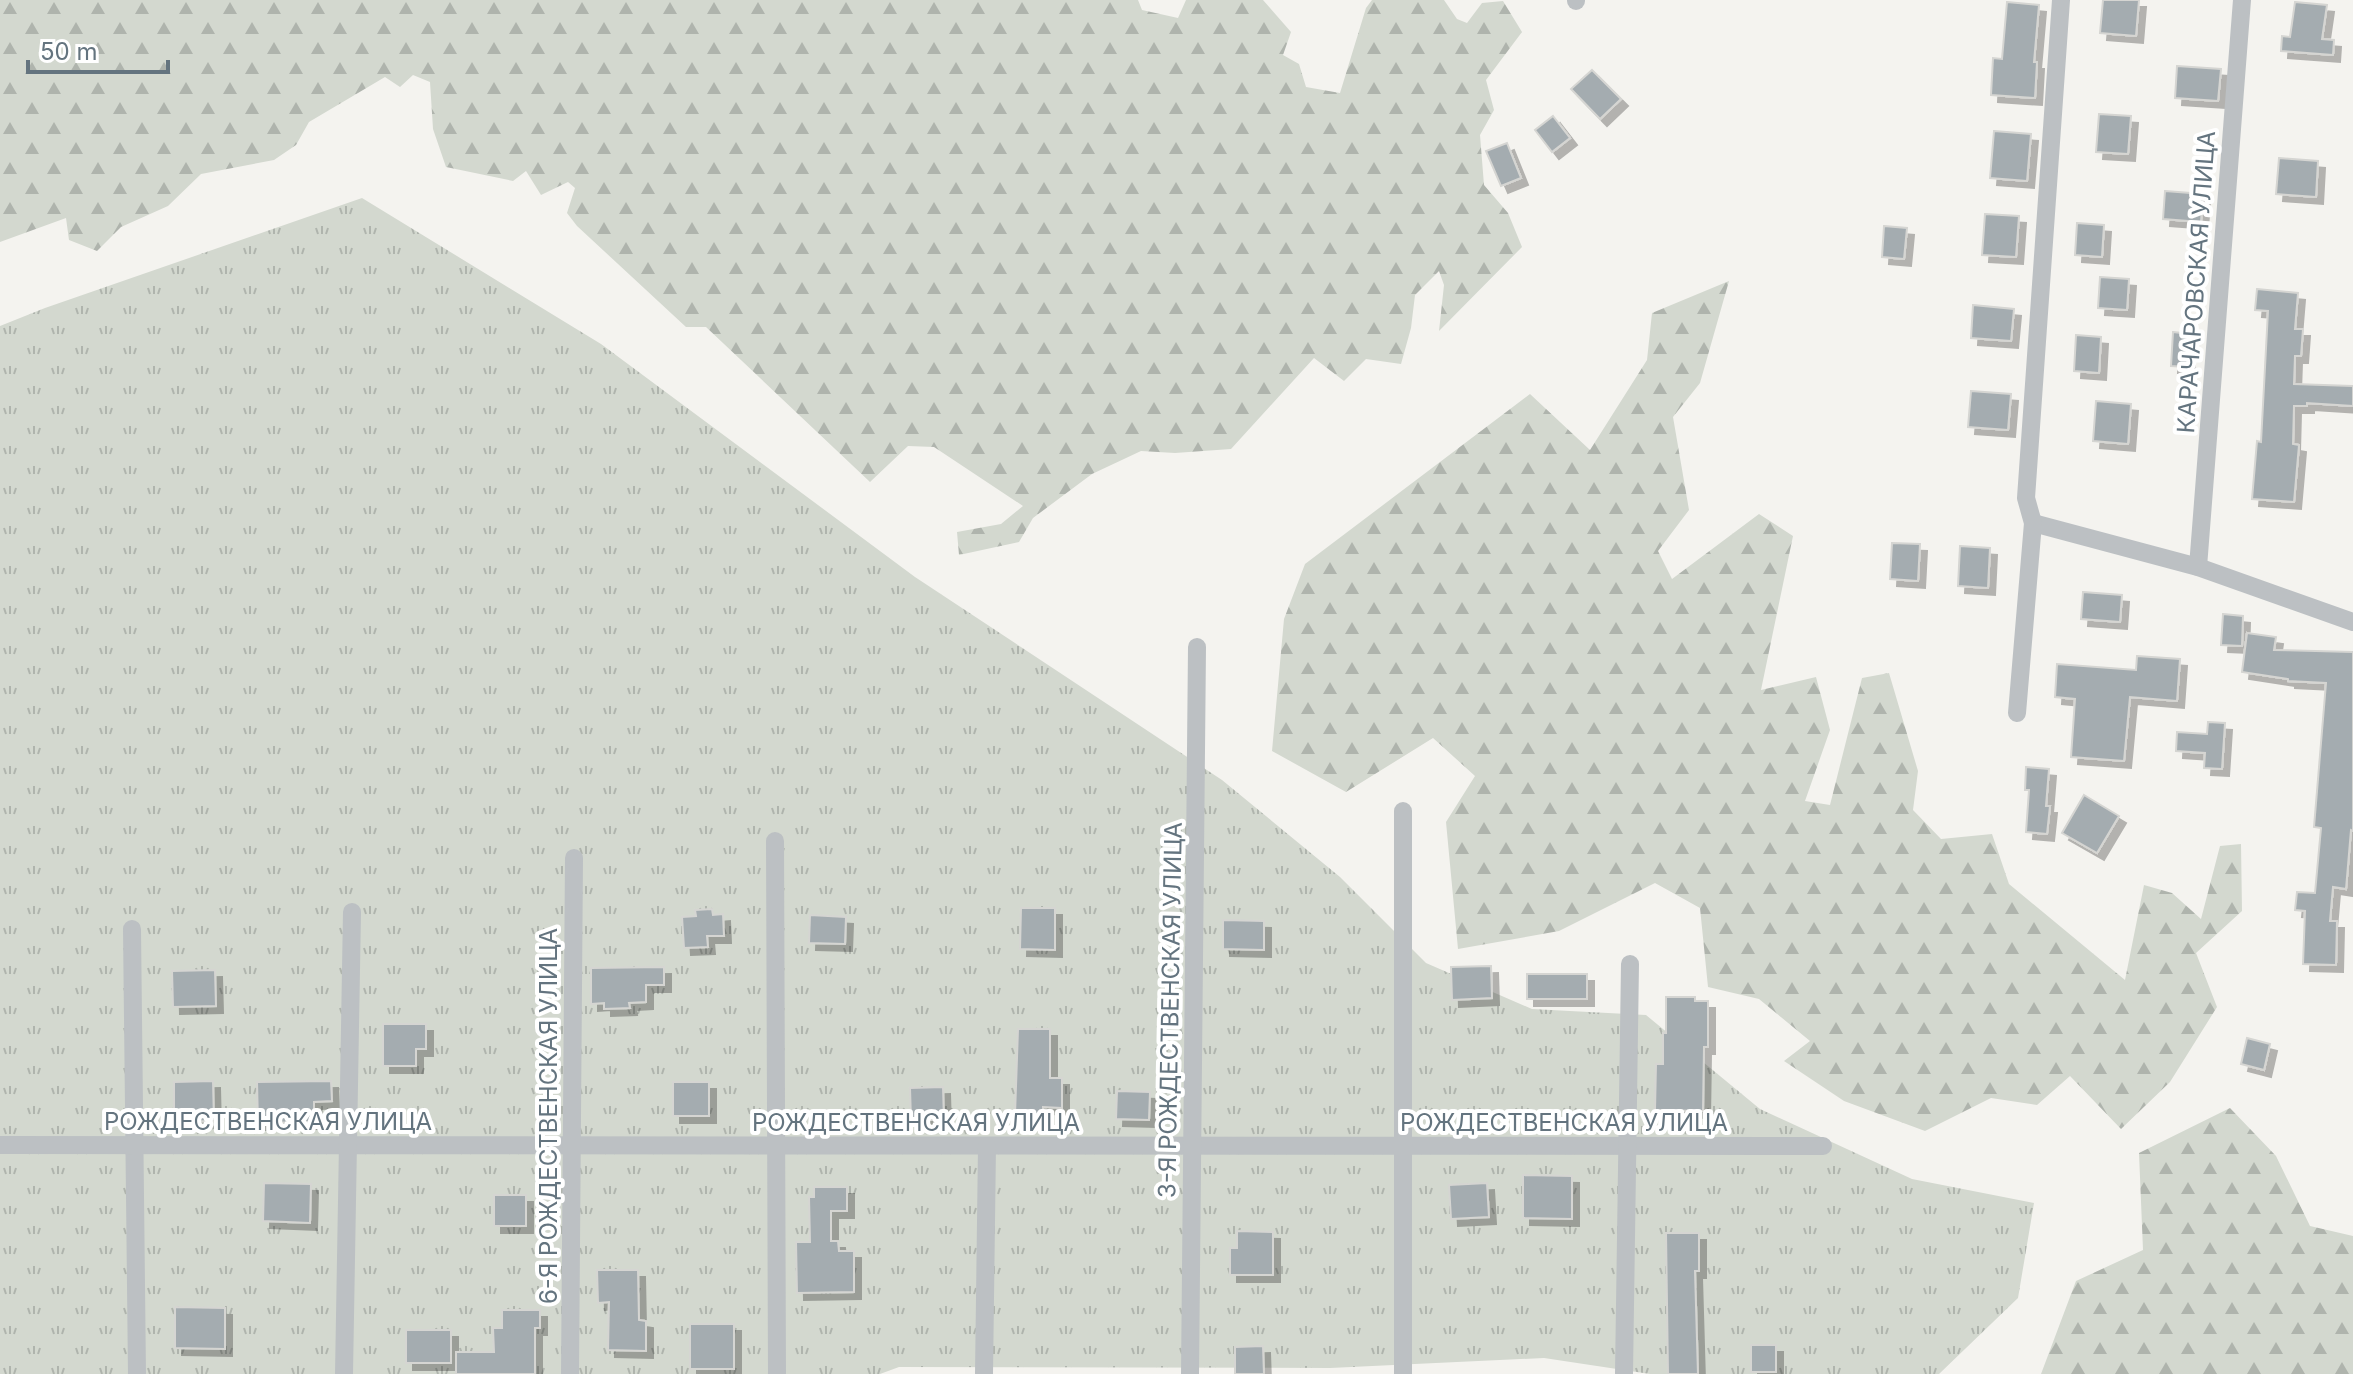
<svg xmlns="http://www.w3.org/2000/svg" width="2353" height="1374" viewBox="0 0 2353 1374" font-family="Inter,sans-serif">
  <defs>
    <pattern id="grass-tufts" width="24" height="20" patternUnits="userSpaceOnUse" patternTransform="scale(2)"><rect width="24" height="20" fill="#d3d8cf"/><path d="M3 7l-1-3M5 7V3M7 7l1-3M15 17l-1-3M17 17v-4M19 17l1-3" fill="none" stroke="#afb4ad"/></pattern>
    <pattern id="forest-firs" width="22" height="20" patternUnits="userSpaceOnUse" patternTransform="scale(2)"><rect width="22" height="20" fill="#d3d8cf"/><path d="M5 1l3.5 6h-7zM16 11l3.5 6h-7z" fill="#afb4ad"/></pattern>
    <filter id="shadow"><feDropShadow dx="7" dy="7" stdDeviation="0" flood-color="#0004"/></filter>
  </defs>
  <rect width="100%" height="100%" fill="#f4f3ef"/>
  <!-- grass -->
  <path fill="url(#grass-tufts)" d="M362 198 601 344 915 577 1222 780 1340 877 1426 963 1532 1009 1646 1015 1760 1109 1912 1179 2034 1203 2018 1298 1939 1374H1650L1544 1358 1330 1368 899 1367 880 1374H0V326L45 308Z"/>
  <!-- forest -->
  <g fill="url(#forest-firs)">
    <path d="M0 0H1138L1142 10 1178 18 1186 0H1263L1291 32 1283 55 1299 64 1306 87 1340 93 1366 8 1372 0H1444L1457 19 1467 23 1482 3 1503 1 1522 32 1486 80 1494 110 1480 135 1484 185 1508 213 1522 247 1439 331 1444 285 1439 271 1415 295 1411 328 1401 364 1366 359 1344 381 1314 358 1231 449 1175 453 1141 451 1092 474 1033 518 1019 542 959 555 957 532 1001 524 1023 506 934 447 908 446 870 482 706 327H686L577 226 567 213 575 188 568 182 541 195 526 171 513 181 446 167 433 129 430 82 413 75 400 87 385 77 309 122 296 145 274 160 201 174 168 206 121 227 97 251 69 240 66 218 0 242Z"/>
    <path d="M1729 281 1700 383 1673 417 1689 510 1658 551 1672 579 1759 514 1793 536 1761 690 1816 677 1830 730 1805 801 1830 805 1862 678 1889 673 1918 771 1913 810 1941 839 1992 834 2009 884 2125 980 2144 885 2172 893 2201 919 2220 846 2241 844 2242 911 2196 953 2217 1007 2170 1082 2121 1129 2070 1076 2037 1105 1991 1098 1925 1131 1844 1101 1784 1061 1810 1041 1759 999 1708 987 1700 908 1655 883 1559 931 1458 949 1446 822 1475 776 1433 738 1346 792 1272 751 1284 619 1305 564 1530 394 1590 450 1647 360 1652 313Z"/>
    <path d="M2230 1108 2276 1156 2310 1226 2353 1236V1374H2041L2076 1281 2143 1250 2139 1153Z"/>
  </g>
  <!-- building -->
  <g fill="#a4acb0" stroke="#d5d5d2" stroke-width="2" filter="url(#shadow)">
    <path d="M2103 0H2139L2136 36 2100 33Z"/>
    <path d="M2007 2 2039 5 2034 62H2037L2035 98 1991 95 1993 58 2002 59Z"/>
    <path d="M2295 2 2327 5 2322 39 2334 40 2333 55 2281 51 2282 36 2290 37Z"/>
    <path d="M2177 66 2221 69 2218 101 2175 98Z"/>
    <path d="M1592 70 1621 99 1600 119 1571 89Z"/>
    <path d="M2099 114 2131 116 2128 154 2096 152Z"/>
    <path d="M1553 116 1570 138 1552 152 1535 130Z"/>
    <path d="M1994 131 2031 134 2027 181 1990 178Z"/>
    <path d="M1507 143 1521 178 1501 186 1486 151Z"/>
    <path d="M2279 158 2318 161 2316 197 2276 194Z"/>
    <path d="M2165 191 2203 194 2201 222 2163 219Z"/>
    <path d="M1985 214 2019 216 2016 257 1982 255Z"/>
    <path d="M2077 223 2104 225 2102 257 2075 255Z"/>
    <path d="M1884 226 1907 228 1904 259 1882 257Z"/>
    <path d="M2100 277 2129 279 2127 310 2098 308Z"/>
    <path d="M2257 289 2298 293 2295 329H2303L2301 356H2295L2294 384 2353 386V406L2307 403V406H2294L2293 444 2299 445 2294 502 2252 499 2257 441 2261 442 2268 311 2255 310Z"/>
    <path d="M1973 305 2014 309 2011 341 1971 338Z"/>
    <path d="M2173 332 2190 334 2187 367 2171 366Z"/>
    <path d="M2076 335 2101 337 2099 373 2074 371Z"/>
    <path d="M1971 391 2011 394 2008 430 1968 427Z"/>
    <path d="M2096 401 2131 404 2128 444 2093 441Z"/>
    <path d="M1892 543 1920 544 1918 581 1890 579Z"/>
    <path d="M1960 546 1990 548 1988 588 1958 586Z"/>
    <path d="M2083 592 2122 595 2120 622 2081 619Z"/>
    <path d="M2223 614 2243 616 2242 646 2221 645Z"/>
    <path d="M2247 633 2276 637 2274 650 2353 652V831L2351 830 2346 889 2333 887 2330 921H2337L2336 965 2303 964 2305 911 2295 910 2297 892 2315 893 2321 828 2314 827 2326 683 2288 681V679L2242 672Z"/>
    <path d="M2137 656 2180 659 2177 701 2130 697 2124 761 2071 757 2075 699 2055 697 2057 664 2136 670Z"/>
    <path d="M2208 722 2225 723 2222 769 2204 768 2205 753 2176 751 2177 732 2207 734Z"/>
    <path d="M2026 767 2049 769 2046 806H2050L2047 834 2026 832 2029 790H2025Z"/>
    <path d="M2084 795 2119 816 2097 853 2062 833Z"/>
    <path d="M1021 908H1055V950L1020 949Z"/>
    <path d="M712 909 713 915 723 914 724 936H707L708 947 684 948 682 917 696 916 695 910Z"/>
    <path d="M810 915 846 917 845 944 809 943Z"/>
    <path d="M1223 920 1264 921V950L1223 949Z"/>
    <path d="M1491 966 1492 998 1452 1000 1451 967Z"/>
    <path d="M664 967V985H646V1002L629 1003 630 1008 604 1009V1003L591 1004V968Z"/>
    <path d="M215 970 216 1006 173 1007 172 971Z"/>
    <rect x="1527" y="974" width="60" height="25"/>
    <path d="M1666 997H1695V1001H1708V1047H1704L1703 1111 1655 1110 1656 1064H1663V1033H1666Z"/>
    <path d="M383 1024H426V1049H416V1066H383Z"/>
    <path d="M1018 1029H1050V1078H1062V1108L1043 1107V1115H1015Z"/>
    <path d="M2247 1038 2270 1044 2264 1070 2241 1064Z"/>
    <path d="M213 1081 214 1121 174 1122V1082Z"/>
    <path d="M331 1081 332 1101 314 1102V1122L258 1123 257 1082Z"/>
    <rect x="673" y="1082" width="36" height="34"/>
    <path d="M943 1087 944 1120H911L910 1088Z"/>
    <path d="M1117 1091 1150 1092 1149 1120 1116 1119Z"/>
    <path d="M1523 1175 1572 1176V1219L1523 1218Z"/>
    <path d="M264 1183 311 1184 310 1223 263 1221Z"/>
    <path d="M1487 1183 1489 1217 1451 1219 1449 1185Z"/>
    <path d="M814 1187H847V1211H831V1241H838L839 1251H854V1292L797 1293 796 1242H810L809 1197H814Z"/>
    <rect x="494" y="1195" width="32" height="31"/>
    <path d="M1237 1231 1273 1232V1275H1230V1248H1237Z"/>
    <path d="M1666 1233H1699V1271H1695L1698 1374H1668Z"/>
    <path d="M597 1270H638L639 1320 646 1321V1351L608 1350 609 1302 598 1303Z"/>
    <path d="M175 1307 225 1308V1349L175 1348Z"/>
    <path d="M502 1310H540V1328H535V1374H456V1352H494L493 1328H502Z"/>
    <rect x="690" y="1324" width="44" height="45"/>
    <rect x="406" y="1330" width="45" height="33"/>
    <rect x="1751" y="1345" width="25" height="27"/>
    <path d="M1263 1346 1264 1374H1235V1347Z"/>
  </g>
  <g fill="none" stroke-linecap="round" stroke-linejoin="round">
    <!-- minor -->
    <g stroke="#bcc0c3" stroke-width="18">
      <path d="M1576 1V0"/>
      <path d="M2033 523 2198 567 2353 622"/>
      <path d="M2198 567 2242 0"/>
      <path d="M2017 713 2033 523 2026 498 2061 0"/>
      <path d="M775 841 777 1374"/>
      <path d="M132 929 137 1374"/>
      <path d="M0 1145 1823 1146"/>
      <path d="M344 1374 352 912"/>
      <path d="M570 1374 574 858"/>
      <path d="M984 1374 987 1146"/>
      <path d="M1190 1374 1197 647"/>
      <path d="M1403 1374V811"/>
      <path d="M1624 1374 1630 964"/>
    </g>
  </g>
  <g text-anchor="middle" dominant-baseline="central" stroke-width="8" stroke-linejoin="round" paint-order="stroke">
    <!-- street labels -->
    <g font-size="24" fill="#64747f" stroke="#fff">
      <text transform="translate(2196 282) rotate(-86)">КАРАЧАРОВСКАЯ УЛИЦА</text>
      <text transform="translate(1170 1010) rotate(-89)">3-Я РОЖДЕСТВЕНСКАЯ УЛИЦА</text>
      <text transform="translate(548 1116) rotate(-90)">6-Я РОЖДЕСТВЕНСКАЯ УЛИЦА</text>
      <text x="268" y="1121">РОЖДЕСТВЕНСКАЯ УЛИЦА</text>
      <text x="916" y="1122">РОЖДЕСТВЕНСКАЯ УЛИЦА</text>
      <text x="1564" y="1122">РОЖДЕСТВЕНСКАЯ УЛИЦА</text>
    </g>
  </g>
  <!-- scale -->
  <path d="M28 60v12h140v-12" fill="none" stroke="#64747f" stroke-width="4"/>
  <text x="40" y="60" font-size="24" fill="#64747f" stroke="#ffffff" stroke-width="6" paint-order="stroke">50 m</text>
</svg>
